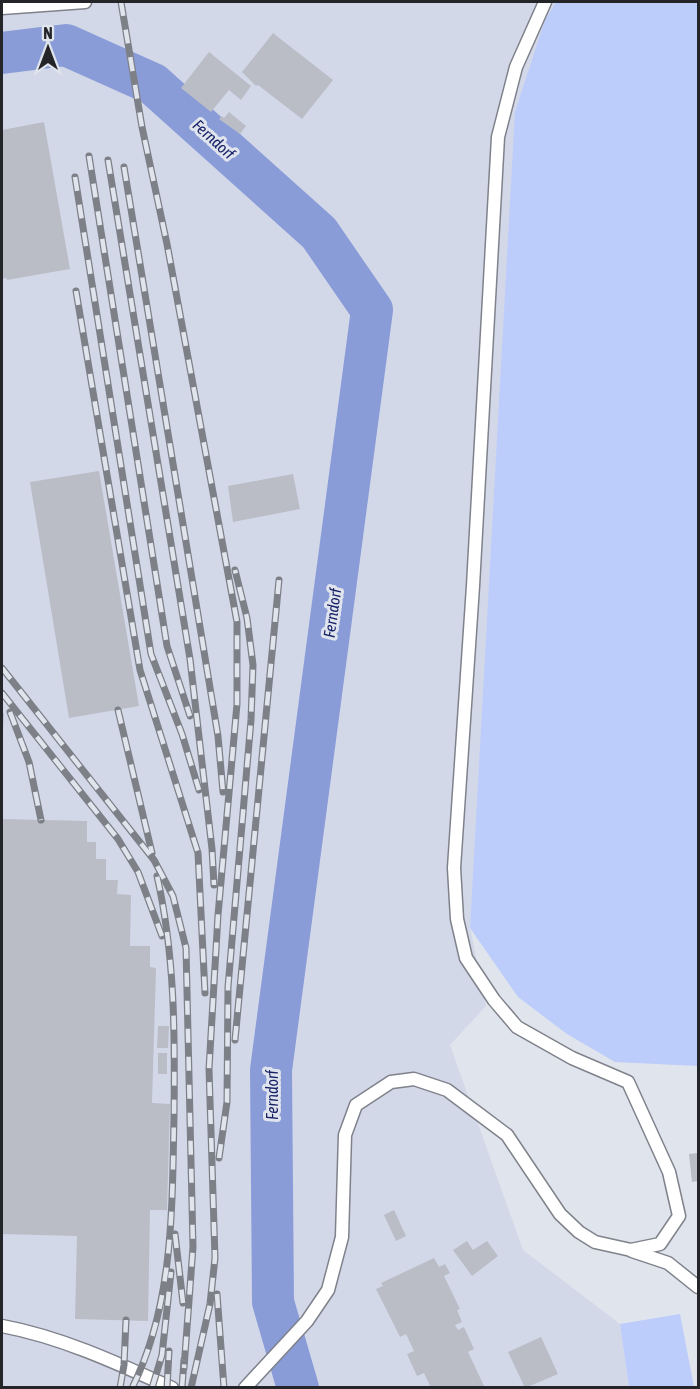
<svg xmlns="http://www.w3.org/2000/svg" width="700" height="1389" viewBox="0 0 700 1389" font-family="'Asap Condensed',sans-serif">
  <rect width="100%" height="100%" fill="#e0e4ed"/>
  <!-- built -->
  <path fill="#d3d8e9" d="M2 2H556L545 20 470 927 486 1006 450 1045 523 1250 620 1324 629 1387 2 1388Z"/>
  <!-- green -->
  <g fill="#bcccfb">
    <path d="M556 2H698V1066L615 1062 567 1034 518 997 470 928 515 112 545 20Z"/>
    <path d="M680 1314 694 1387H629L620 1324Z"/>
  </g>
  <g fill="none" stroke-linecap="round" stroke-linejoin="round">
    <!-- river -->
    <path stroke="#899cd8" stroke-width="42" d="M2 53 66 45 153 84 319 233 372 310 271 1070 273 1302 298 1388"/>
  </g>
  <!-- building -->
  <g fill="#babdc6">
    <path d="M273 33 333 80 302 119 258 85 256 86 242 72Z"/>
    <path d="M209 52 251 86 241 100 229 90 211 112 181 88Z"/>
    <path d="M229 112 246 126 240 134 219 119 222 116 224 118Z"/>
    <path d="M44 122 70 269 7 280V278L2 279V130Z"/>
    <path d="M99 471 139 706 69 718 30 482Z"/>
    <path d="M293 474 300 509 233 522 228 486Z"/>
    <path d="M2 713H4L3 731H2Z"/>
    <path d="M2 819 87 821V842H96V859H106V880H118L117 894 131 895 130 946H150V967L156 968 152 1103 170 1104 167 1210H150L148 1321 75 1319 77 1236 2 1234Z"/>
    <path d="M158 1026H169L168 1048H157Z"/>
    <rect x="158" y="1053" width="9" height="21"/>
    <path d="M698 1153V1181L692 1182 689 1154Z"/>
    <path d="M394 1210 406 1236 396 1241 384 1215Z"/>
    <path d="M467 1241 473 1250 487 1241 498 1256 472 1276 453 1250Z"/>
    <path d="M434 1258 439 1267 445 1264 450 1273 444 1276 460 1309 457 1310 462 1322 455 1325 458 1330 464 1327 474 1349 468 1352 485 1388H431L424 1373 417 1376 407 1354 414 1351 406 1334 400 1337 376 1289 383 1286 381 1283Z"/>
    <path d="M541 1337 558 1374 525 1388 508 1352Z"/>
  </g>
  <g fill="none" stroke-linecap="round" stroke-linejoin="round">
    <!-- service casing -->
    <g stroke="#7f828b" stroke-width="15">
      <g id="service">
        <path d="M2 8 85 2"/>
        <path d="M632 1251 668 1263 698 1287"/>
        <path d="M2 1326C61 1337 117 1363 172 1388"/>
        <path d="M245 1388 307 1321 328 1290 342 1237 345 1135 356 1105 391 1082 414 1079 447 1090 507 1135 560 1214 579 1232 595 1242 631 1250 660 1244 679 1216 669 1172 628 1082 572 1058 517 1027 494 1000 466 958 457 919 454 868 473 586 498 137 516 67 545 2"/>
      </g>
    </g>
    <!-- service -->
    <use href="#service" stroke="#fff" stroke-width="12"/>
    <!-- rail casing -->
    <g stroke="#7e8087" stroke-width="7">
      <g id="rail">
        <path d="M121 2 142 127 167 244 237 622V704L218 915 209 1069 215 1258 210 1304 191 1388"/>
        <path d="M89 156 167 646 190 716"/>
        <path d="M108 160 190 659 212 849 214 885"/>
        <path d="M124 167 218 736 223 792"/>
        <path d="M75 177 151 654 182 734 199 790"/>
        <path d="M76 291 140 670 198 853 205 993"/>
        <path d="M2 668 154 860 173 896 186 948 193 1247 184 1368"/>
        <path d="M2 693 118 839 138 872 162 936"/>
        <path d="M118 710 152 853"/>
        <path d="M10 712 29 762 41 820"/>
        <path d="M235 1040 279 580"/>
        <path d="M219 1158 227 1102 228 987 251 720 253 665 247 618 235 570"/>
        <path d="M175 1234 183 1303"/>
        <path d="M217 1294 224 1388"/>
        <path d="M120 1388 124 1365 126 1320"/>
        <path d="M132 1388C174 1304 172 1207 174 1116 175 1035 175 955 157 876"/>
        <path d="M152 1388 162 1355 171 1272"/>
        <path d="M167 1388 169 1351"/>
        <path d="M182 1388 184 1360"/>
      </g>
    </g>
    <!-- rail -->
    <use href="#rail" stroke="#e0e4ed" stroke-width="4.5" stroke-dasharray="14" stroke-linecap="butt"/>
  </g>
  <g text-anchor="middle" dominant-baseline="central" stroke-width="6" stroke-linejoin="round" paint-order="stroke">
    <!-- water labels -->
    <g font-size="16" font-style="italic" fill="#172166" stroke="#e0e4ed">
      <text transform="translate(214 139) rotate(42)">Ferndorf</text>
      <text transform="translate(332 613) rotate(-82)">Ferndorf</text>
      <text transform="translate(272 1095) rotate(-90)">Ferndorf</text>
    </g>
  </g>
  <!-- border -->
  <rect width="700" height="1389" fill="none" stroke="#242529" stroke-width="6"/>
  <!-- north arrow -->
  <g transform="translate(48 48)" stroke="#e0e4ed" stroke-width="4.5" paint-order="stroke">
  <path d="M0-4.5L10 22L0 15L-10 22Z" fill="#242529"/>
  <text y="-9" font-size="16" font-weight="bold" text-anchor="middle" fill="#242529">N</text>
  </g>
</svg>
